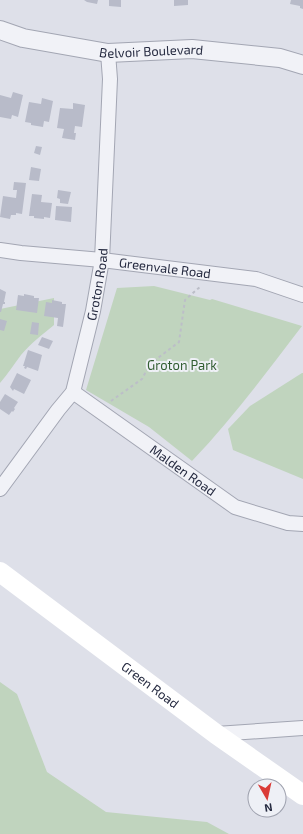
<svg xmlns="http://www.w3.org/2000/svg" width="303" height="834" viewBox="0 0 303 834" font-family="'Exo 2',sans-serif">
  <rect width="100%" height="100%" fill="#dee0e9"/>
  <!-- green -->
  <g fill="#c0d4be">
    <path d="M154 286 210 300 212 299 302 326C266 373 232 419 192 461L149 427 86 390 117 288Z"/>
    <path d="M54 298V325C43 334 30 344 21 355 14 364 8 374 0 383V309Z"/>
    <path d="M302 373H303V479L233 450 228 429 250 406Z"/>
    <path d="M0 682 17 694 47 772 106 812 207 822 229 834H0Z"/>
  </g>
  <!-- building -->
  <g fill="#b8bbc9">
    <path d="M84 0H98L97 4 87 2Z"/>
    <path d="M109 0H121V7L109 6Z"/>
    <path d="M174 0H188V5L174 6Z"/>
    <path d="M291 0H303V9L300 8V6L290 4Z"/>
    <path d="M13 92 23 95 18 117 12 115 11 119 0 117V95L11 98Z"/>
    <path d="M42 98 53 101 49 122 44 121 43 127 31 125V123L25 122 29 102 41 104Z"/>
    <path d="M73 103 85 105 82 127 75 126 74 133H76L75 140 62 138 64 129 57 128 60 108 73 109Z"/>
    <path d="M36 146 42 147 40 155 34 153Z"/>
    <path d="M31 167 41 169 39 181 29 180Z"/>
    <path d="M14 182 26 183 22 214 16 213V215H11L10 219 0 217 3 196 16 198 17 190H13Z"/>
    <path d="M58 190 71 192 68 204 60 203V199L57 198Z"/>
    <path d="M32 194 42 195 41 202 52 203 50 218 44 217V219L34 218V216H29Z"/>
    <path d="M56 206 72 207 71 222 55 220Z"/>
    <path d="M0 289 6 292 4 302H5V304H3L1 312H0Z"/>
    <path d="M24 294 34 296V298H39L37 313 16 310 18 295 24 296Z"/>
    <path d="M52 300 62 302V304H66L63 327 57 326 58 318 44 316 46 302 52 303Z"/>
    <path d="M0 319 7 321 4 331 0 330Z"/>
    <path d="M32 322 39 323 38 335 30 334Z"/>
    <path d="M42 337 53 341 49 349 38 345Z"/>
    <path d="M28 350 42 355 38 371 27 367 26 369 24 368 25 366H23Z"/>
    <path d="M17 373 31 380 24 394 14 389 13 391 10 387Z"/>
    <path d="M5 394 18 402 14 408 15 409 13 412 12 411 9 415 0 409V402Z"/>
  </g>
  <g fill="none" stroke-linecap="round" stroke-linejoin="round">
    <!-- minor casing -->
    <g stroke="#a3a6b3" stroke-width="16">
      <g id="minor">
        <path id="s1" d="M0 250 21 253 102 260 256 279 303 295"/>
        <path id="s2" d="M73 392 235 507 288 523 303 524"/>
        <path id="s3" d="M0 489 58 410 73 392 93 311 102 260 110 79 108 53"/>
        <path d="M216 734 303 728"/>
      </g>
    </g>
    <!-- tertiary casing -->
    <g stroke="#a3a6b3" stroke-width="20">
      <g id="tertiary">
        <path id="s4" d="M0 30 23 38 108 53 192 49 280 58 303 65"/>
      </g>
    </g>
    <!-- path -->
    <path stroke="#bcbec8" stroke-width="2" stroke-dasharray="3 3" stroke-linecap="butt" d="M111 401 142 379 150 364 179 342 185 300 201 286"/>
    <!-- minor -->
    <use href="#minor" stroke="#f1f2f7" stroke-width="14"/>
    <!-- tertiary -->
    <use href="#tertiary" stroke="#f1f2f7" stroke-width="18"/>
    <!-- secondary -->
    <path stroke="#fff" stroke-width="20" id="s5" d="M0 572 216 734 303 795"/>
  </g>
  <g text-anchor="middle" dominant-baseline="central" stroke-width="4" stroke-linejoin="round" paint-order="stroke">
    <!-- street labels -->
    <g font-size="13" fill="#262b41" stroke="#eef0f6">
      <text stroke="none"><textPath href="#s4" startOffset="154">Belvoir Boulevard</textPath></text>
      <text stroke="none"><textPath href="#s1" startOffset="166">Greenvale Road</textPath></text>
      <text stroke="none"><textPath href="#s3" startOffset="232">Groton Road</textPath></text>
      <text stroke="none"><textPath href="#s2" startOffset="135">Malden Road</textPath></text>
      <text stroke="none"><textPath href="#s5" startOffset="188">Green Road</textPath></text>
    </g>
    <!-- park labels -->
    <g font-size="13" fill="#325e32" stroke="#eef0f6">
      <text x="182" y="365">Groton Park</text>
    </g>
  </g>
  <!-- north arrow -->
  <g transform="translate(267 798) rotate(171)"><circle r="19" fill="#eef0f6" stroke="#9ea1ae"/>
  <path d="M0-3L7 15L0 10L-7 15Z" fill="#da3b37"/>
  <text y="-6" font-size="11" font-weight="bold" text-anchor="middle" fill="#262b41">N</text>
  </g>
</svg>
